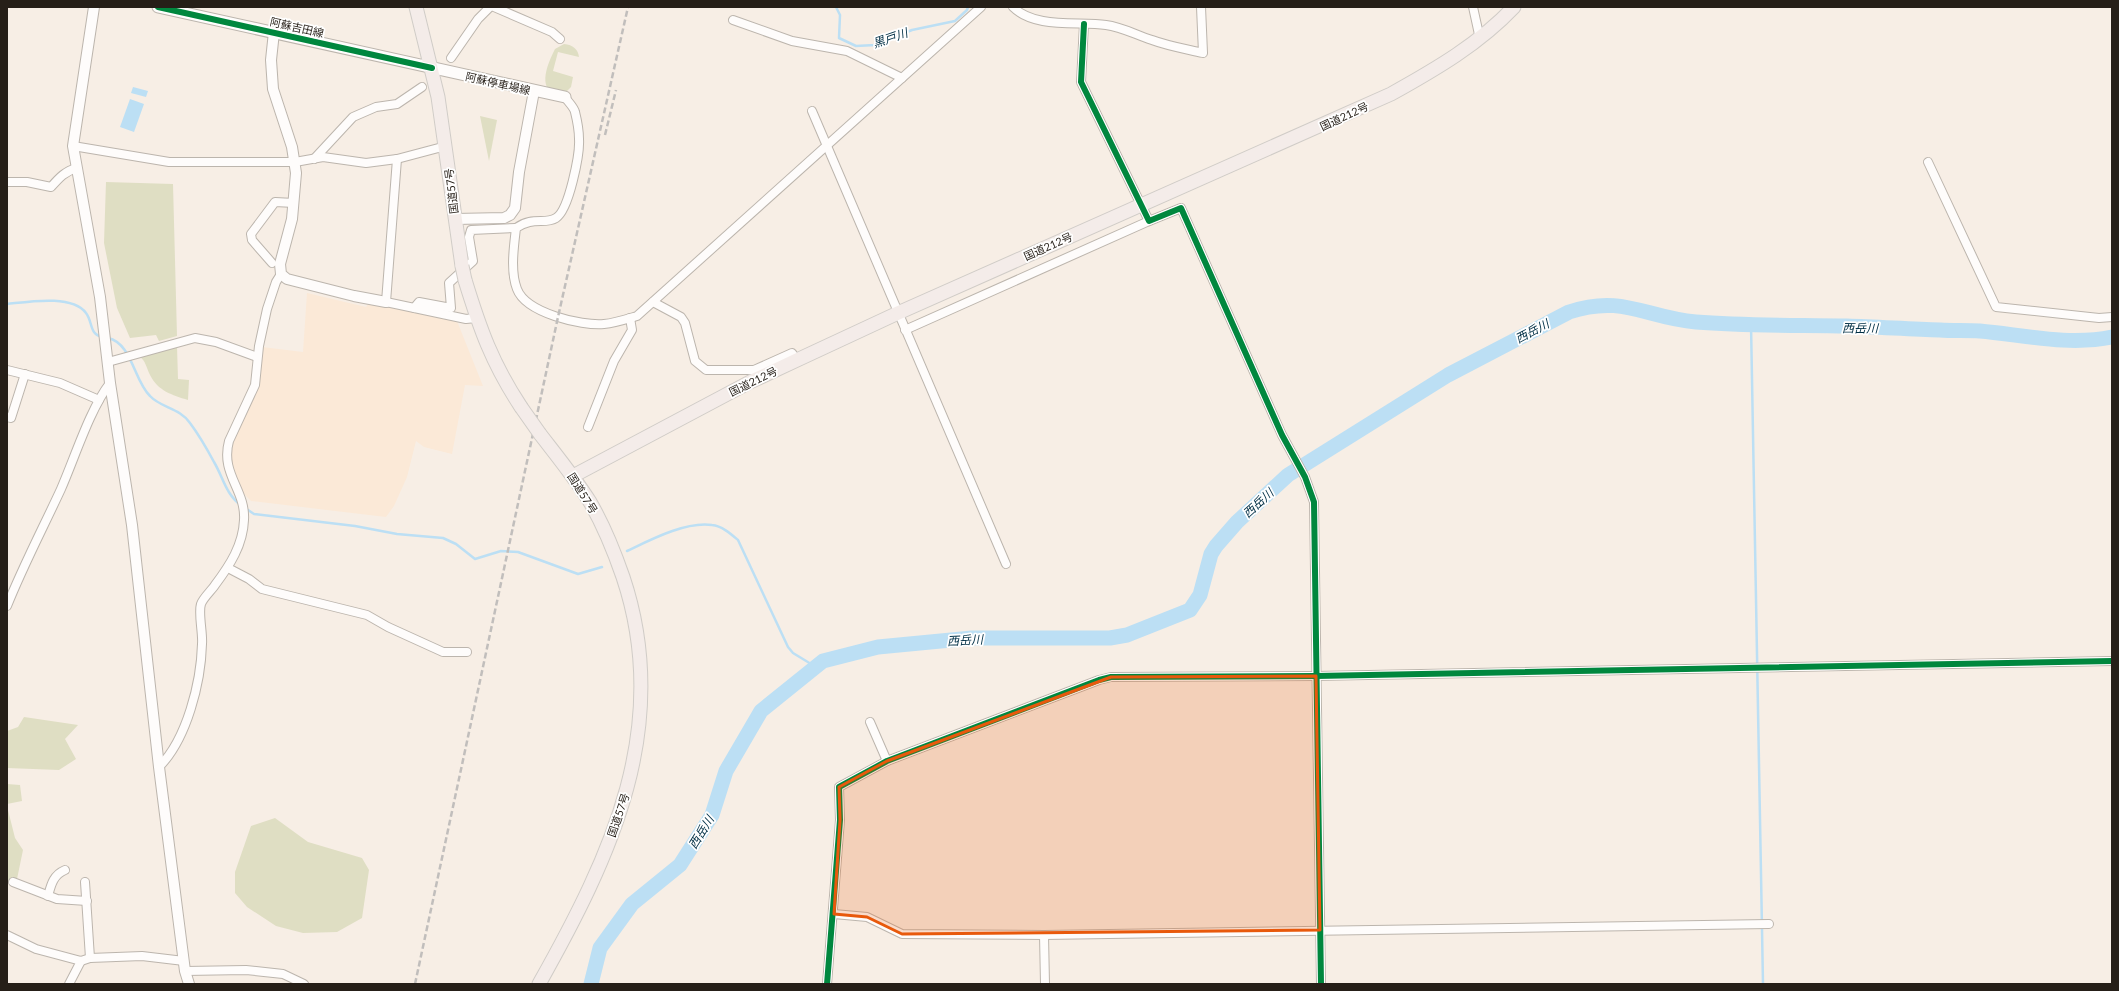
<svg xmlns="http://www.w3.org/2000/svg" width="2119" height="991" viewBox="0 0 2119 991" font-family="Lato,'Noto Sans JP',sans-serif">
  <rect width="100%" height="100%" fill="#f7eee5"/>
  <!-- built -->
  <path fill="#fbe9d7" d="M307 293 366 307 369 303 457 321 483 386 465 385 452 454 424 447 416 441 407 477 394 506 386 517 251 501 243 493 230 466 229 461 234 435 257 387 262 347 303 352Z"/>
  <!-- green -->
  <g fill="#dfdec3">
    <path d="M564 44C573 45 578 49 579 57L558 52 553 71 573 77 571 87 565 93 549 90C540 80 550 59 555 49Z"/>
    <path d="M480 116 497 120 489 161Z"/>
    <path d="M106 182 173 184 177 336 159 341 156 335 130 338 117 308 104 243Z"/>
    <path d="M177 346 178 379 189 380 188 400C172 395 158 391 150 375 146 367 146 361 139 356Z"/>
    <path d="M24 717 78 725 65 739 76 759 59 770 7 768V731L18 727Z"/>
    <path d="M7 784 20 785 22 801 7 804Z"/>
    <path d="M7 806 15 838 23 850 17 879 10 881 7 884Z"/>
    <path d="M275 818 308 842 362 858 369 870 362 918 337 932 303 933 276 926 247 907 235 893V872L251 826Z"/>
  </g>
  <!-- water -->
  <g fill="#bcdff4">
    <path d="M133 87 148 91 146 97 131 93Z"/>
    <path d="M130 99 144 104 134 132 120 127Z"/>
  </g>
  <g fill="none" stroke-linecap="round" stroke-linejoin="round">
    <!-- stream -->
    <g stroke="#bcdff4" stroke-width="2.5">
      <path d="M836 7 840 15 839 38 856 46 875 45 912 30 955 21 967 10 968 7"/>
      <path d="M7 304C27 302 72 294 86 313 93 322 89 335 103 337"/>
      <path d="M1751 324 1763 984"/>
      <path d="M108 338C132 343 134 381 150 396 161 408 180 408 190 423 199 435 207 449 214 462 223 477 226 495 241 505"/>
      <path d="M245 508 254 514 355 526 397 534 443 538 456 544 475 559 501 551 518 552 578 574 602 567"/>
      <path d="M627 551C650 540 686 521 712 525 722 526 731 534 738 540L788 647 793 653 816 667"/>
    </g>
    <!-- river -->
    <path stroke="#bcdff4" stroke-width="15" d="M591 984 600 948 632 904 680 865 712 815 726 771 761 711 823 661 878 647 972 638H1110L1127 635 1190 610 1200 595 1211 554 1216 546 1237 522 1288 475 1448 375 1569 312C1623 294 1646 318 1696 322 1746 326 1796 325 1847 326 1878 327 1909 329 1940 330 1953 331 1967 330 1980 331 2023 335 2069 346 2112 337"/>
    <!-- minor casing -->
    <g stroke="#bcb5ad" stroke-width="10">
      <g id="minor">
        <path d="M494 7 552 32 560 39"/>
        <path d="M1013 7C1035 29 1078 21 1106 25 1122 27 1136 35 1152 40 1168 46 1186 49 1203 53L1201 7"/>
        <path d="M1473 7 1480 39"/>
        <path d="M733 20 792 41 847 51 902 78"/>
        <path d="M1084 24 1081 82 1149 221 1181 208 1282 435 1305 477 1314 502 1321 984"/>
        <path d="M451 58 478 19 490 7"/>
        <path d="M565 97C568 102 574 107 575 112 577 120 579 131 579 139 580 154 569 210 556 218 545 225 533 216 516 228 514 246 510 271 517 289 526 313 581 326 604 324 615 323 627 319 637 316L981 7"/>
        <path d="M812 111 1006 564"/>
        <path d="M73 146 169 162H295L323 157 366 163 397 159 446 146"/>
        <path d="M314 159 353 117 376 107 397 104 422 87"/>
        <path d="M397 159 386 302 466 319 476 318"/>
        <path d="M1928 162 1996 307 2099 318 2112 317"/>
        <path d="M7 182H27L51 187C59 178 65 171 77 168"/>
        <path d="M272 263 252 240 251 234 275 202 294 203"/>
        <path d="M653 302 681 317 685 323 695 361 706 370H754L792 353 797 360"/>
        <path d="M414 308 419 302 451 308 449 283 473 261 469 237 471 230 516 228"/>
        <path d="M905 330 1149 221"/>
        <path d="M108 362 195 338 216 342 257 357"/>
        <path d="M7 370 60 383 99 400"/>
        <path d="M7 417 11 418 25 374"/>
        <path d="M588 427 614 361 632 330 630 318"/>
        <path d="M228 568 249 579 262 589 367 615 388 627 443 652H467"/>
        <path d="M7 606C23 566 43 528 61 489 75 457 90 409 110 383"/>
        <path d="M870 722 887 761"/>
        <path d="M159 767C187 739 201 682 202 644 203 633 198 613 201 604 203 598 211 591 215 585 230 565 243 545 244 520 246 490 220 474 229 441L255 385 259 346 267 309 276 282 281 274"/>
        <path d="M13 882 57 899 87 901"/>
        <path d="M85 882 90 958"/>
        <path d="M48 896C51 885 53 875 65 870"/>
        <path d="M834 914 867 917 902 934 1044 935 1769 924"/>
        <path d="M7 935 36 949 81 961 90 958 142 956 184 961"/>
        <path d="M1044 935 1045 984"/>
        <path d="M185 971 246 970 283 974 304 984"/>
        <path d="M69 984 81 961"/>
        <path d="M827 984 840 820 839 787 887 761 1099 680 1111 677 1316 676 2112 661"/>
      </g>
    </g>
    <!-- tertiary casing -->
    <g stroke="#bcb5ad" stroke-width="12">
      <g id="tertiary">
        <path d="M94 7 73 146 100 297 110 383 132 525 159 767 185 971 189 984"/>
        <path d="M274 32 271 60 273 89 292 147 296 173 292 219 280 264 281 274 287 279 354 296 386 302"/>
        <path d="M455 219 504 218 510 215 515 208 519 172 534 91"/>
      </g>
    </g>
    <!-- secondary casing -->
    <g stroke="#bcb5ad" stroke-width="13">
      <path id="secondary" d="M158 7 565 97"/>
    </g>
    <!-- trunk casing -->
    <g stroke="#d0ccc7" stroke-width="15">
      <g id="trunk">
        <path d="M416 7 438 97 462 266"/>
        <path d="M465 280C480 329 492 363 521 407"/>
        <path d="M573 476 750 382 797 360 898 313 1391 94C1436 69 1479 44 1514 7"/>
        <path d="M539 984C611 856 673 726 623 577 614 551 604 526 590 502 575 478 557 456 540 434"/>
      </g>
    </g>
    <!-- minor -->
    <use href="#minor" stroke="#fefcfb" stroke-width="8"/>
    <!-- tertiary -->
    <use href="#tertiary" stroke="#fefcfb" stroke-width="10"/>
    <!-- secondary -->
    <use href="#secondary" stroke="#fefcfb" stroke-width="11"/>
    <!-- trunk -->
    <use href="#trunk" stroke="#f4ece9" stroke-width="13"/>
    <!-- rail -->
    <g stroke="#c1bebc" stroke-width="2.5" stroke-dasharray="6 3" stroke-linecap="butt">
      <path d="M605 135 616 90"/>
      <path d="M415 984 558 317 628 7"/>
    </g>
    <!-- trunk-bridge casing -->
    <g stroke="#d0ccc7" stroke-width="15" stroke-linecap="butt">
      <g id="trunk-bridge">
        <path d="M462 266 465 280"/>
        <path d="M521 407 540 434"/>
      </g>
    </g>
    <!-- trunk-bridge -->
    <use href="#trunk-bridge" stroke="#f4ece9" stroke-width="13"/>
    <!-- cycleway casing -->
    <g stroke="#fff" stroke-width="8">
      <g id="cycleway">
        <path d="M158 7 432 68"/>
        <path d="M1084 24 1081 82 1149 221 1181 208 1282 435 1305 477 1314 502 1321 984"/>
        <path d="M827 984 840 820 839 787 887 761 1099 680 1111 677 1316 676 2112 661"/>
      </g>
    </g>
    <!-- cycleway -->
    <use href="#cycleway" stroke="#00873e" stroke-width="6"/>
  </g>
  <!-- marked area -->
  <path fill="#e8590c" fill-opacity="0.2" stroke="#e8590c" stroke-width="3" stroke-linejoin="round" d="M1316 676 1320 930 902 934 867 917 834 914 840 820 839 787 887 761 1111 677Z"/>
  <g text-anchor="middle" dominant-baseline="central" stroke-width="3.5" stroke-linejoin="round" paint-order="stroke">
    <!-- street labels -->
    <g font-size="11" fill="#261f18" stroke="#fff">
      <text transform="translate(297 27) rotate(13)">阿蘇吉田線</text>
      <text transform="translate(498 83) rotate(13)">阿蘇停車場線</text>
      <text transform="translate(1344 116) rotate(-25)">国道212号</text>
      <text transform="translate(451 191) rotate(-97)">国道57号</text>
      <text transform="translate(1048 246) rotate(-24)">国道212号</text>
      <text transform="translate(753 381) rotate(-26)">国道212号</text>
      <text transform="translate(583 493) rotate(58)">国道57号</text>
      <text transform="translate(618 815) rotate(-71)">国道57号</text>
    </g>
    <!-- water labels -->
    <g font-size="12" font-style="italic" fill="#012f45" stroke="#fff">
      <text transform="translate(890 38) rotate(-19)">黒戸川</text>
      <text transform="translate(1860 328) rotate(1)">西岳川</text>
      <text transform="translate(1532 331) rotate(-28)">西岳川</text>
      <text transform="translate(1258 503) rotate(-42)">西岳川</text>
      <text transform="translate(965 640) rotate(-3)">西岳川</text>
      <text transform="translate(701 832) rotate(-58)">西岳川</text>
    </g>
  </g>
  <!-- border -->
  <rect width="2119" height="991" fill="none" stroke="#261f18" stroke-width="16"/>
</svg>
